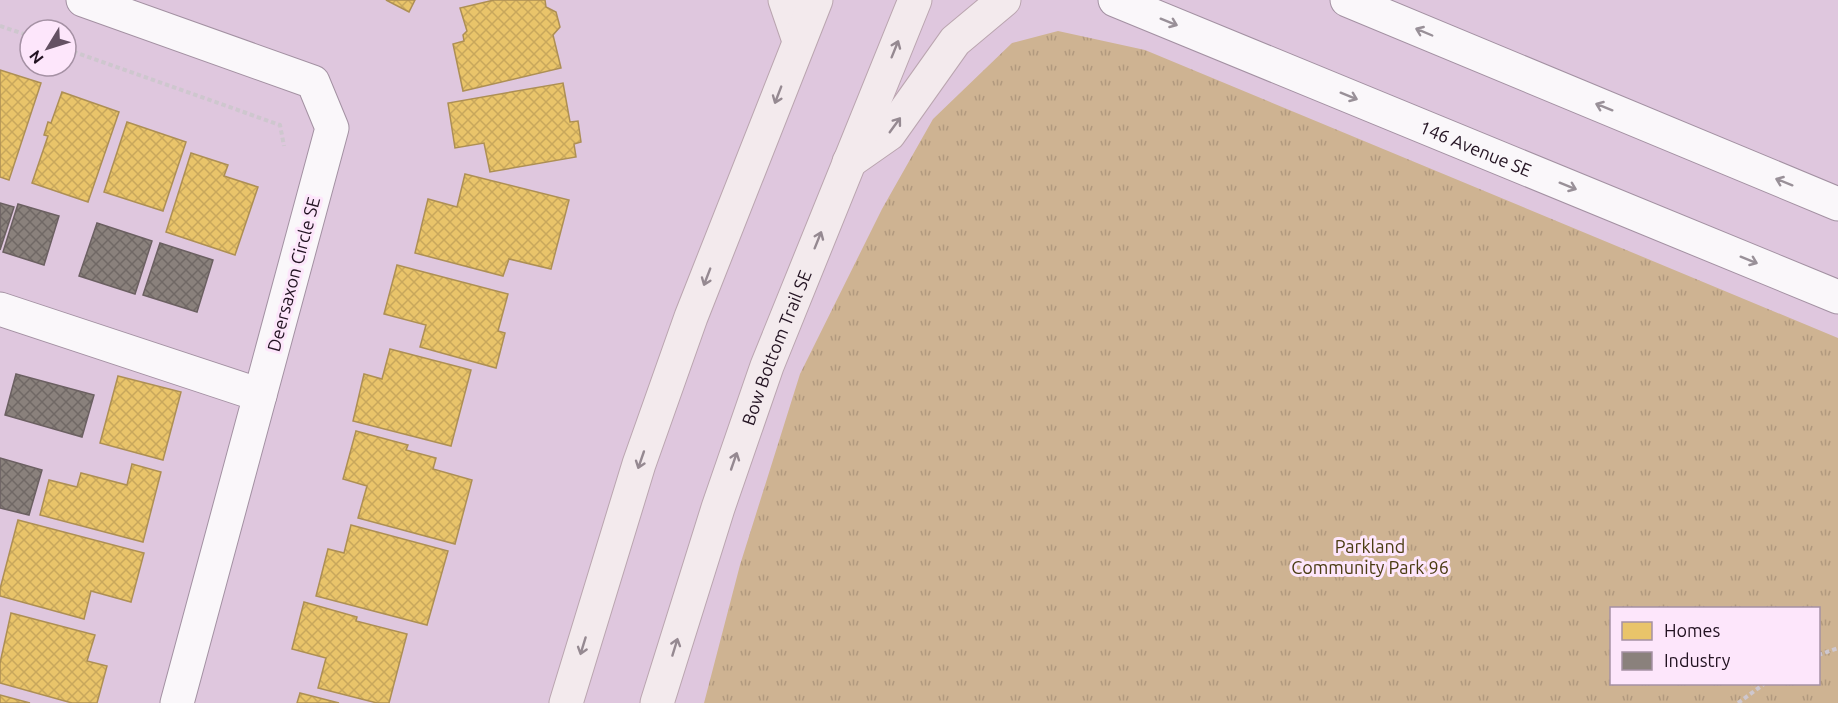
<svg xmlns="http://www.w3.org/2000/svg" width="1838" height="703" viewBox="0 0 1838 703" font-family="Ubuntu,sans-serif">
  <defs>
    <pattern id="park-tufts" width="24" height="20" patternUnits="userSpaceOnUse" patternTransform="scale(1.5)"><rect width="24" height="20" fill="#ceb392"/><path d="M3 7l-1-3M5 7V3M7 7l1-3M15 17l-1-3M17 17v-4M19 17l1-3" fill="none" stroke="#b1997e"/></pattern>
    <pattern id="homes-cross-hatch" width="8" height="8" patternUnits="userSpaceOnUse" patternTransform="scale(1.5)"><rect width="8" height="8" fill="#e9c46a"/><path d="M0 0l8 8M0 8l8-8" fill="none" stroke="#c8a75c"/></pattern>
    <pattern id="industry-cross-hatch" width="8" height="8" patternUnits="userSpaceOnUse" patternTransform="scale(1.5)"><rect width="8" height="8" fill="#8a817c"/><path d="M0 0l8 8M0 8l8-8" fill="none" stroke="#706865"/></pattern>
  </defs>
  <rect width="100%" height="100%" fill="#dfc7de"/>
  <!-- park -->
  <path fill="url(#park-tufts)" fill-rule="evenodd" d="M1058 31 1145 50 1838 338V703H704L740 565 800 374 882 209 933 119 1012 43ZM1612 608H1818V684H1612Z"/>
  <!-- homes -->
  <g fill="url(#homes-cross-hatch)" stroke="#ad8f54" stroke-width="1.5">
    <path d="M386 0H415L409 12Z"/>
    <path d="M494 0H545L546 7 556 12 560 27 553 35 561 68 463 91 453 44 464 41 463 35 467 31 460 8Z"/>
    <path d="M0 70 41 83 9 180 0 177Z"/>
    <path d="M563 83 570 122 578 121 581 142 574 144 576 157 490 172 484 143 455 148 448 103Z"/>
    <path d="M62 92 119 112 88 202 32 183 48 136 44 135 48 122 51 123Z"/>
    <path d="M127 122 186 142 163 211 104 192Z"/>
    <path d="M191 153 228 165 224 176 258 187 235 255 166 232Z"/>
    <path d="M465 174 569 200 551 269 509 259 503 276 415 253 428 199 457 207Z"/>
    <path d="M397 265 508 294 498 331 505 333 496 368 420 347 426 325 384 314Z"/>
    <path d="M390 349 471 370 451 446 353 421 364 374 382 379Z"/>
    <path d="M118 376 181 392 163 460 100 443Z"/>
    <path d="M356 431 408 445 406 450 436 458 433 469 472 480 455 544 358 518 367 486 343 479Z"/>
    <path d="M132 464 161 472 143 542 40 515 49 480 77 487 81 473 127 485Z"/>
    <path d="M18 520 144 553 131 602 91 591 84 619 0 596V589Z"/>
    <path d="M351 525 448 551 427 625 316 596 328 549 344 553Z"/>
    <path d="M304 602 357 617 356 621 407 634 389 703H377L318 688 326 658 292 649Z"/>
    <path d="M11 613 95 635 87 661 107 666 97 703H72L0 683V663Z"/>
    <path d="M300 693 339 703H297Z"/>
    <path d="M0 695 30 703H0Z"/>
  </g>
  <!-- industry -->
  <g fill="url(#industry-cross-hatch)" stroke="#6b6061" stroke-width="1.5">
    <path d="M0 203 14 207 0 250Z"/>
    <path d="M18 204 59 216 44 265 3 252Z"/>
    <path d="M97 223 152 241 135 294 79 276Z"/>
    <path d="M160 243 213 260 197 312 143 295Z"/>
    <path d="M16 374 94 395 82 437 5 415Z"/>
    <path d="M0 458 42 470 29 515 0 508Z"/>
  </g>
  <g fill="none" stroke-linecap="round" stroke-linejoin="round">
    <!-- minor casing -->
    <g stroke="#a391a2" stroke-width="35">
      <g id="minor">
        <path d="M83 0 313 82 332 128 177 703"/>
        <path id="s1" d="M1115 0 1838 297"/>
        <path d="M1347 0 1838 204"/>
        <path d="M0 309 260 395"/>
      </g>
    </g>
    <!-- major casing -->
    <g stroke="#baa5af" stroke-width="35">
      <g id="major">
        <path d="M785 0 799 41"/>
        <path d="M849 162 889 134 955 41 1004 0"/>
        <path d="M566 703 639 464 691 317 816 0"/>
        <path id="s2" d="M657 703 718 508 767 366 915 0"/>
      </g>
    </g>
    <!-- path -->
    <g stroke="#cec7ce" stroke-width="4" stroke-dasharray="4.5 3" stroke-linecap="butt">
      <path d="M0 26 30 36"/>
      <path d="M66 49 280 125 284 146"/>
      <path d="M1818 655 1838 648"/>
      <path d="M1738 703 1764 684"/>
    </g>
    <!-- minor -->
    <use href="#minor" stroke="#faf7fa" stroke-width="33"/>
    <!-- major -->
    <use href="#major" stroke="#f3eaed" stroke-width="33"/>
  </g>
  <!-- one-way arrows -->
  <defs><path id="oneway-shaft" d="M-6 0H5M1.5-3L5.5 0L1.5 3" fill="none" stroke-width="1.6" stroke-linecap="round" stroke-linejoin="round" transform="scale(1.5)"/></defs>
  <g stroke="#999098">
    <use href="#oneway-shaft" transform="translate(1169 22) rotate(22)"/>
    <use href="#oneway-shaft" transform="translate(1424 32) rotate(-157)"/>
    <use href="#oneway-shaft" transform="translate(1349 96) rotate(22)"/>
    <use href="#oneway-shaft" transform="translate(1604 107) rotate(-158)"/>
    <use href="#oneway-shaft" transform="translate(1784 182) rotate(-158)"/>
    <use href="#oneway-shaft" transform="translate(1568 186) rotate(22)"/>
    <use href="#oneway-shaft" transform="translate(1749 260) rotate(22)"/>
  </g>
  <g stroke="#958991">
    <use href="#oneway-shaft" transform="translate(895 49) rotate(-68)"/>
    <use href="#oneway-shaft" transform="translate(778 95) rotate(111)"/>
    <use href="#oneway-shaft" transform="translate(895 125) rotate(-54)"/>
    <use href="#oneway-shaft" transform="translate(818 240) rotate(-68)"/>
    <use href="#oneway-shaft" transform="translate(707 277) rotate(111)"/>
    <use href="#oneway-shaft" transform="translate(641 460) rotate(109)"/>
    <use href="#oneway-shaft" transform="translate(734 461) rotate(-71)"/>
    <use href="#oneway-shaft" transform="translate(583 646) rotate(107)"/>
    <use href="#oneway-shaft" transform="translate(675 647) rotate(-73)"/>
  </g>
  <g text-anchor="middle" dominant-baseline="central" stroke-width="6" stroke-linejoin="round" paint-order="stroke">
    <!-- street labels -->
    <g font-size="18" fill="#221221" stroke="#fde6fb">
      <text stroke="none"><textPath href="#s1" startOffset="390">146 Avenue SE</textPath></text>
      <text transform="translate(293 274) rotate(-75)">Deersaxon Circle SE</text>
      <text stroke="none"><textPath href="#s2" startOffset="375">Bow Bottom Trail SE</textPath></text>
    </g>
    <!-- park labels -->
    <g font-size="18" fill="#4a3b12" stroke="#fde6fb">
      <text x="1370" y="546">Parkland<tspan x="1370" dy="21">Community Park 96</tspan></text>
    </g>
  </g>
  <!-- legend -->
  <rect x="1610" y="607" width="210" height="78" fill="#fde6fb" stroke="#a591a4" stroke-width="1.5"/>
  <rect x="1622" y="622" width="30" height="18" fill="#e9c46a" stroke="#a591a4" stroke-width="1.5"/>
  <text x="1664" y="637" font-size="18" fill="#221221">Homes</text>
  <rect x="1622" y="652" width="30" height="18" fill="#8a817c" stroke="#a591a4" stroke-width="1.5"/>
  <text x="1664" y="667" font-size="18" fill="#221221">Industry</text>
  <!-- north arrow -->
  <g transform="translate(48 48) rotate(232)"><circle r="28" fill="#fde6fb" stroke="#a591a4" stroke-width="1.5"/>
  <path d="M0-4.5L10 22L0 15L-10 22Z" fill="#645163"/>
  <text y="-9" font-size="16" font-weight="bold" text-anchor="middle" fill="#221221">N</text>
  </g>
</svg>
